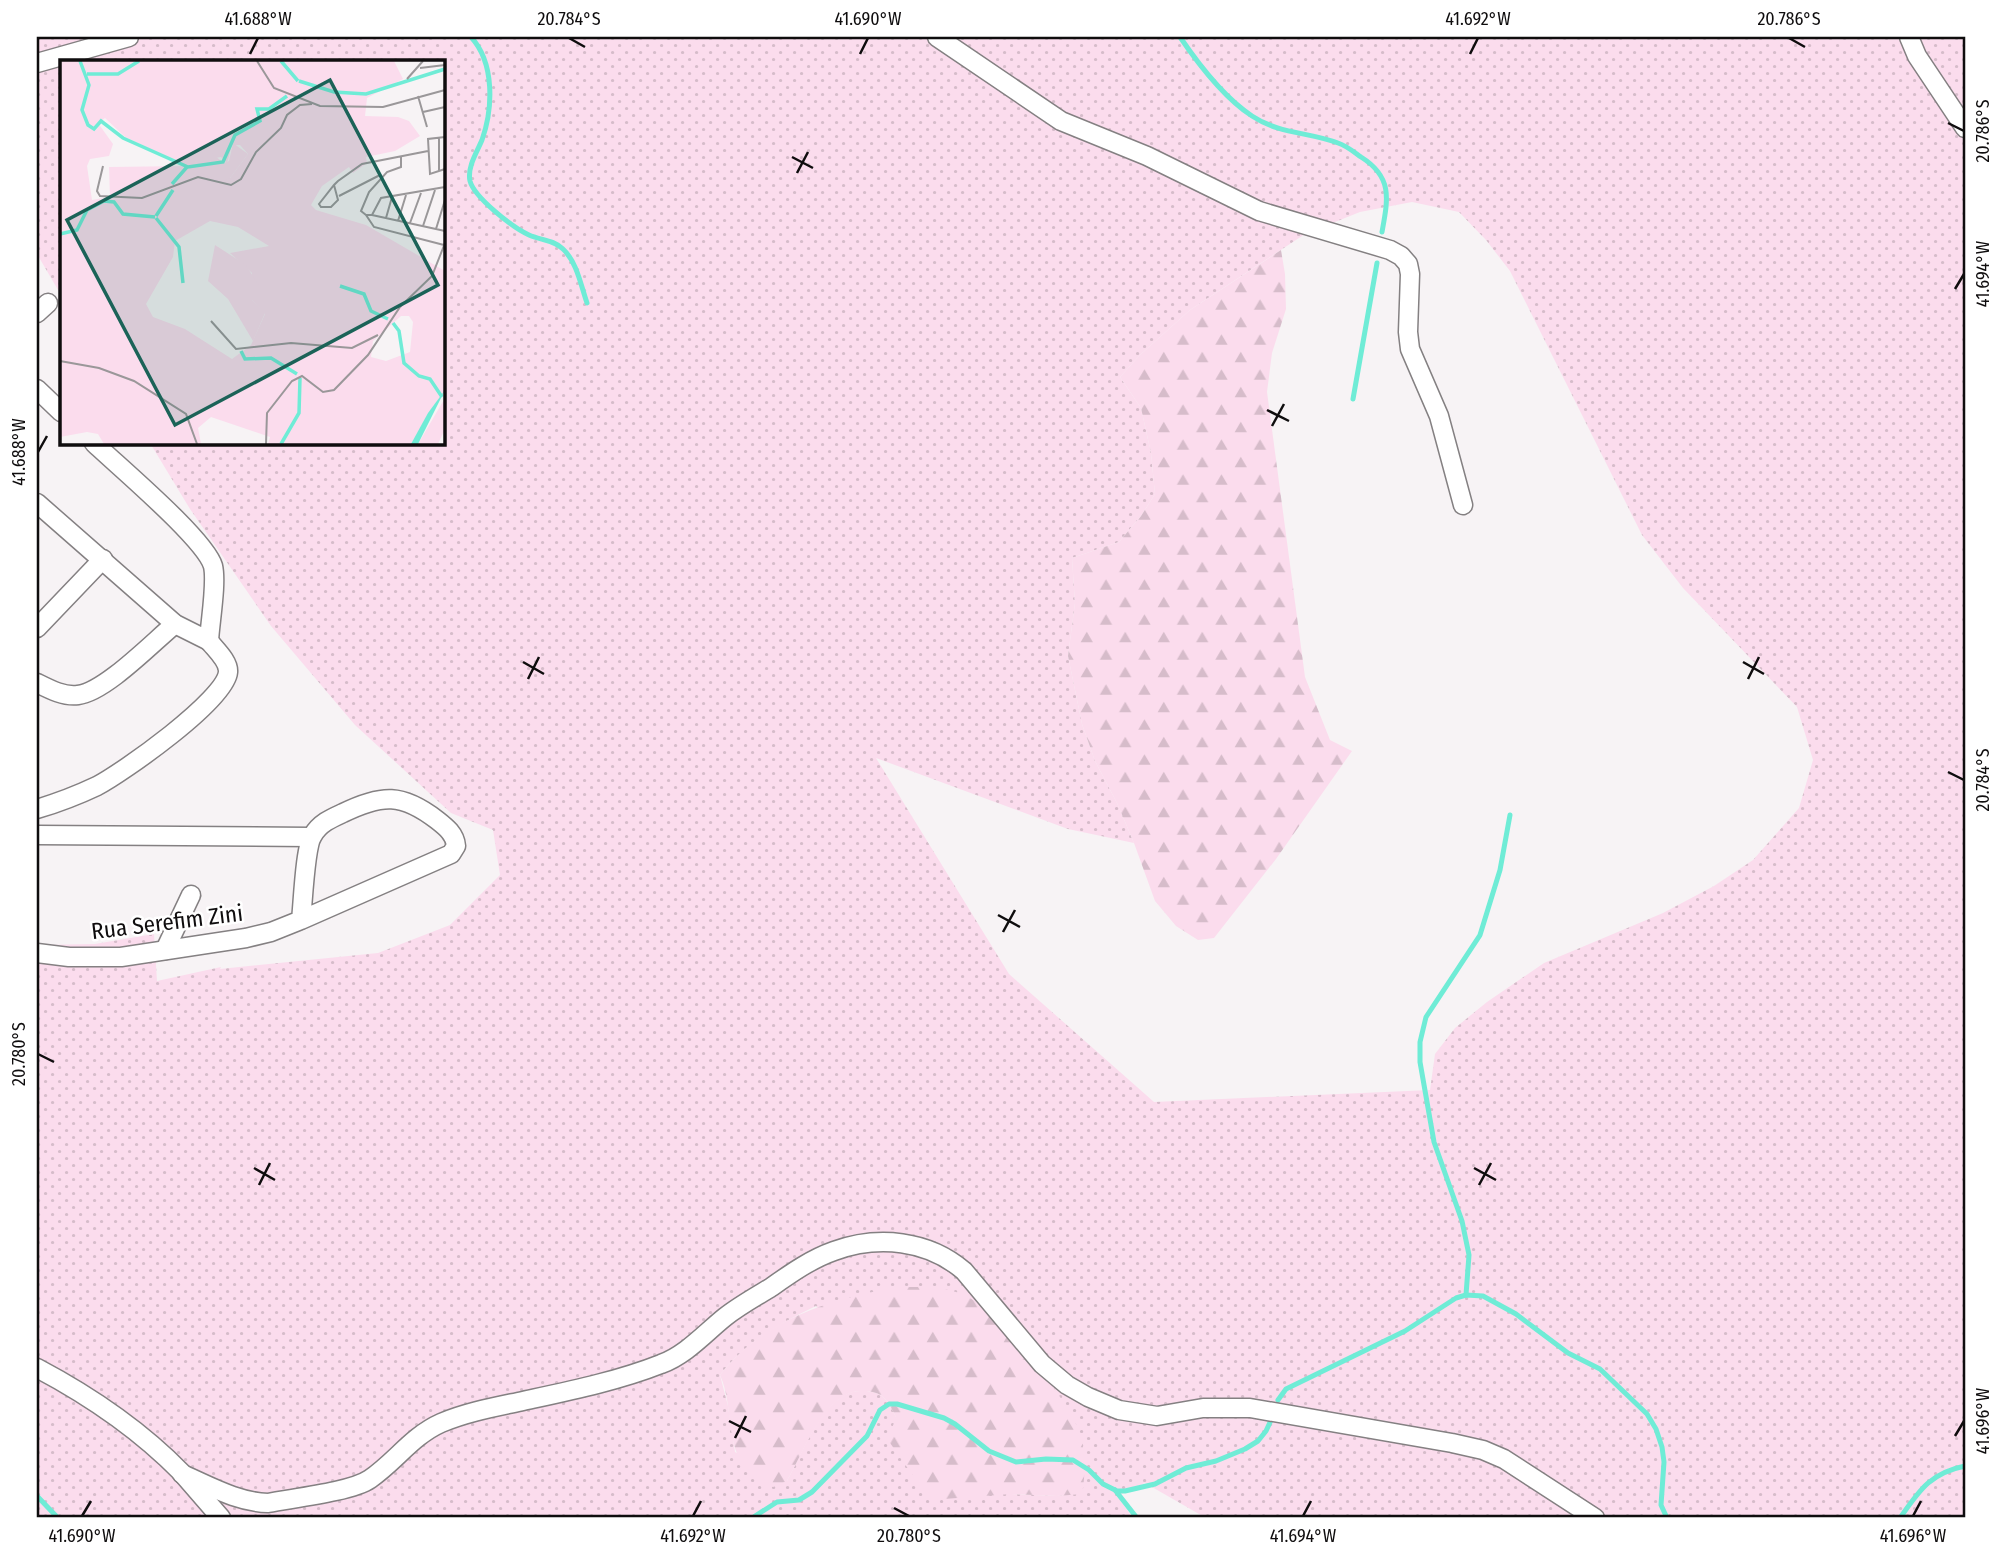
<svg xmlns="http://www.w3.org/2000/svg" width="2002" height="1555" viewBox="0 0 2002 1555" font-family="'Fira Sans Condensed',sans-serif">
  <defs>
    <pattern id="grass-dots" width="8" height="8" patternUnits="userSpaceOnUse" patternTransform="scale(1.75)"><rect width="8" height="8" fill="#fbdced"/><path d="M2 2h.1M6 6h.1" fill="none" stroke="#d6bcca" stroke-width="1.8" stroke-linecap="round"/></pattern>
    <pattern id="forest-firs" width="22" height="20" patternUnits="userSpaceOnUse" patternTransform="scale(1.75)"><rect width="22" height="20" fill="#fbdced"/><path d="M5 1l3.5 6h-7zM16 11l3.5 6h-7z" fill="#d6bcca"/></pattern>
  </defs>
  <rect width="100%" height="100%" fill="#f7f3f5"/>
  <!-- grass -->
  <path fill="url(#grass-dots)" fill-rule="evenodd" d="M37 37H1965V1518H1206L1145 1483 1117 1496 1133 1518H37V959L41 945 95 944 154 934 157 981 221 967 220 969 378 953 450 925 500 875 493 830 451 813 355 725 271 626 190 509 150 443H443V61H61V295L37 254ZM1412 202 1459 212 1486 240 1510 271 1642 535 1683 588 1797 707 1813 760 1799 808 1753 860 1714 886 1663 913 1544 963 1487 1002 1455 1028 1435 1054 1430 1090 1154 1102 1009 974 876 758 1068 829 1134 843 1117 803 1095 761 1082 724 1068 656 1075 603 1072 558 1119 542 1141 516 1155 494 1151 453 1141 408 1120 377 1140 355 1190 310 1305 234 1360 212ZM816 1306 1082 1493 1057 1496 1011 1494 896 1417C887 1399 882 1390 860 1391 824 1392 803 1453 787 1481L735 1452 728 1406 720 1375C746 1342 779 1324 816 1306Z"/>
  <!-- forest -->
  <g fill="url(#forest-firs)">
    <path d="M1281 250 1285 274 1286 309 1272 353 1267 392 1305 677 1330 740 1352 751 1276 859 1214 938 1198 940 1176 926 1155 901 1134 843 1117 803 1095 761 1082 724 1068 656 1075 603 1072 558 1119 542 1141 516 1155 494 1151 453 1141 408 1120 377 1140 355 1190 310Z"/>
    <path d="M899 1287C919 1287 942 1286 962 1294 994 1306 1063 1394 1077 1426 1086 1448 1086 1471 1082 1494L1057 1496 1011 1494 930 1500 888 1440 896 1417C887 1399 882 1390 860 1391 824 1393 803 1454 787 1481L773 1487C767 1484 760 1481 754 1477 723 1452 735 1408 720 1375 764 1319 830 1299 899 1287Z"/>
  </g>
  <g fill="none" stroke-linecap="round" stroke-linejoin="round">
    <!-- stream -->
    <g stroke="#6fecd6" stroke-width="5">
      <path d="M471 37C495 63 493 109 482 140 477 152 467 167 470 181 474 197 513 228 529 235 540 240 554 240 563 249 577 262 581 286 587 303"/>
      <path d="M1180 37C1199 65 1223 97 1252 116 1279 134 1309 132 1338 143 1347 146 1354 152 1361 157 1393 177 1388 199 1382 232"/>
      <path d="M1353 399 1377 263"/>
      <path d="M1466 1295 1469 1255 1462 1221 1434 1142 1420 1062V1042L1426 1017 1480 935 1500 870 1510 815"/>
      <path d="M1278 1400 1286 1389 1405 1331 1456 1298 1466 1295 1483 1296 1516 1314 1568 1353 1600 1369 1647 1414 1656 1429 1662 1447 1664 1462 1661 1505 1667 1518"/>
      <path d="M1115 1490 1137 1518"/>
      <path d="M37 1496 58 1518"/>
      <path d="M668 1518H687"/>
      <path d="M752 1518 777 1502 799 1500 812 1492 867 1436 880 1410 889 1404H897L944 1418 955 1424 989 1451 1016 1462 1046 1459 1073 1460 1089 1470 1103 1484 1117 1491H1125L1155 1484 1186 1468 1216 1461 1245 1449 1258 1441 1266 1431 1272 1418"/>
      <path d="M1900 1518C1919 1491 1930 1473 1965 1466"/>
    </g>
    <!-- minor casing -->
    <g stroke="#848082" stroke-width="21">
      <g id="minor">
        <path d="M937 37 1061 121 1147 156 1259 211 1390 250 1401 256 1408 264 1410 274 1408 332 1410 349 1439 416 1463 505"/>
        <path d="M1909 37 1917 56 1965 128"/>
        <path d="M37 63 129 37"/>
        <path d="M37 313 48 303"/>
        <path d="M37 389 61 412"/>
        <path d="M37 503 175 624 209 641C210 622 217 583 213 566 205 539 118 466 94 443"/>
        <path d="M37 628 103 559"/>
        <path d="M37 683C49 689 64 697 78 695 105 692 153 642 175 624"/>
        <path d="M37 809C57 803 78 795 97 786 122 773 226 700 228 672 229 661 215 649 209 641"/>
        <path d="M37 835 311 837"/>
        <path d="M165 950 191 895"/>
        <path d="M37 953 69 957H121L246 938 271 932 301 920 451 854 456 846C455 834 446 827 437 820 402 793 382 794 343 813 332 818 320 823 313 835 305 846 303 903 301 920"/>
        <path d="M37 1368C90 1396 140 1430 182 1473 195 1488 208 1503 221 1518"/>
        <path d="M182 1474C210 1486 237 1502 268 1503 293 1498 351 1492 370 1479 396 1461 412 1436 441 1423 467 1412 495 1407 523 1401 569 1391 618 1381 661 1364 686 1355 705 1333 725 1317 739 1306 755 1297 770 1288 790 1274 811 1259 834 1251 878 1235 928 1240 964 1271L1042 1364 1067 1385 1088 1397 1119 1410 1157 1416 1203 1408H1250L1452 1443 1483 1450 1504 1459 1595 1518"/>
      </g>
    </g>
    <!-- minor -->
    <use href="#minor" stroke="#fff" stroke-width="18"/>
  </g>
  <!-- ticks -->
  <path fill="none" stroke="#0f0d0e" stroke-width="2.5" d="M569 38 585 47M1789 38 1805 47M250 54 258 38M860 54 868 38M1470 54 1478 38M1948 123 1964 131M792 157 813 168M797 173 808 152M1955 289 1964 274M1267 410 1289 421M1272 426 1284 404M38 452 47 436M523 662 544 674M1743 662 1764 674M528 679 539 657M1748 679 1759 657M1948 772 1964 780M998 915 1020 927M1003 932 1015 910M38 1054 54 1062M254 1168 275 1180M1474 1168 1496 1180M259 1185 270 1163M1479 1185 1491 1163M729 1421 751 1432M1955 1436 1964 1421M735 1438 746 1416M894 1508 909 1516M82 1516 91 1501M693 1516 701 1501M1303 1516 1311 1501M1913 1516 1921 1501"/>
  <g text-anchor="middle" dominant-baseline="central" stroke-width="5" stroke-linejoin="round" paint-order="stroke">
    <!-- street labels -->
    <g font-size="23" fill="#0f0d0e" stroke="#fff">
      <text transform="translate(167 922) rotate(-7)">Rua Serefim Zini</text>
    </g>
  </g>
  <!-- overview -->
  <g transform="translate(60 60)">
    <rect width="385" height="385" fill="#f7f3f5"/>
    <path d="M0 1H334L343 19 307 38 305 56 338 57 349 61 360 76 335 91 306 97 307 103 293 113 289 107 262 126 251 145 256 150 306 165 385 211V330L351 384H208L210 377 151 357 138 368 141 384H44L38 374 27 372 0 377ZM45 58 65 77 127 106 49 107 50 137 32 140 27 106 30 99 49 96 53 84 38 63ZM172 85H180L188 94 170 118 135 102 161 97 167 103ZM150 161 178 167 209 186 170 193 192 213V240L205 254 191 285 172 299 125 269 93 257 86 244 113 197 115 181ZM341 256H349L353 262 350 292 326 301 311 297 313 281ZM385 338V369L378 384H358Z" fill="#fbdced" fill-rule="evenodd"/>
    <path d="M173 83 188 94 170 118 161 122 134 110 132 104 151 93 164 103 169 101ZM155 185 186 205 199 226 192 240 205 253 193 281 168 239 148 221Z" fill="#fbdced"/>
    <path d="M385 330 358 384H351L368 353Z" fill="#6fecd6"/>
    <path fill="none" stroke="#6fecd6" stroke-width="3.5" d="M20 1 29 25 22 50 28 65 34 69 41 61 63 78 128 107 163 102 175 75 200 61 197 49H209L227 36M221 1 238 21M27 14H58L79 1M239 21 274 32 306 34 385 9M112 124 127 107M96 156 113 130M96 158 119 187 123 223M0 174 17 170 27 150 44 141 54 142 63 154 95 157M280 226 304 234 311 251 328 259M333 263 339 271 344 303 359 316 370 319 382 337M181 291 185 299 211 298 237 314M221 384 239 353 240 318"/>
    <path fill="none" stroke="#9a9799" stroke-width="2" d="M197 1 214 28 260 46 323 47 385 30M360 8 385 5M347 19 363 1M358 36 367 67M363 52 385 47M385 77 368 79 370 114 385 109M43 106 37 131 40 136 82 138 138 117 171 125 181 119 196 92 221 68 227 55 240 45 252 44M379 111V77M274 125 278 140 271 147H261L259 144 274 125 278 121 302 104 368 91M279 136 320 115M306 155 301 151 309 132 327 112 341 107V96M312 155 385 171M326 158 332 137M338 161 346 135M350 163 361 133M363 166 375 130M376 169 385 140M384 185 314 167 306 155H312L321 138 385 127M151 261 176 289 231 283 292 288 318 275M0 301 39 308 74 321 126 354 137 384M206 384 207 353 232 321 242 316 263 332 274 330 308 295 340 247 372 216 385 183"/>
    <path fill="#1b6358" fill-opacity="0.15" stroke="#1b6358" stroke-width="3.5" d="M270 20 378 225 115 365 7 160Z"/>
    <rect width="385" height="385" fill="none" stroke="#0f0d0e" stroke-width="3.5"/>
  </g>
  <!-- border -->
  <rect width="2002" height="1555" fill="none" stroke="#ffffff" stroke-width="77"/>
  <rect x="38" y="38" width="1926" height="1478" fill="none" stroke="#0f0d0e" stroke-width="2.5"/>
  <g font-size="18" text-anchor="middle" fill="#0f0d0e">
    <text x="258" y="25">41.688°W</text>
    <text x="569" y="25">20.784°S</text>
    <text x="868" y="25">41.690°W</text>
    <text x="1478" y="25">41.692°W</text>
    <text x="1789" y="25">20.786°S</text>
    <text transform="translate(1983 131) rotate(-90)" y="6">20.786°S</text>
    <text transform="translate(1983 274) rotate(-90)" y="6">41.694°W</text>
    <text transform="translate(19 452) rotate(-90)" y="6">41.688°W</text>
    <text transform="translate(1983 780) rotate(-90)" y="6">20.784°S</text>
    <text transform="translate(19 1054) rotate(-90)" y="6">20.780°S</text>
    <text transform="translate(1983 1421) rotate(-90)" y="6">41.696°W</text>
    <text x="82" y="1542">41.690°W</text>
    <text x="693" y="1542">41.692°W</text>
    <text x="909" y="1542">20.780°S</text>
    <text x="1303" y="1542">41.694°W</text>
    <text x="1913" y="1542">41.696°W</text>
  </g>
</svg>
